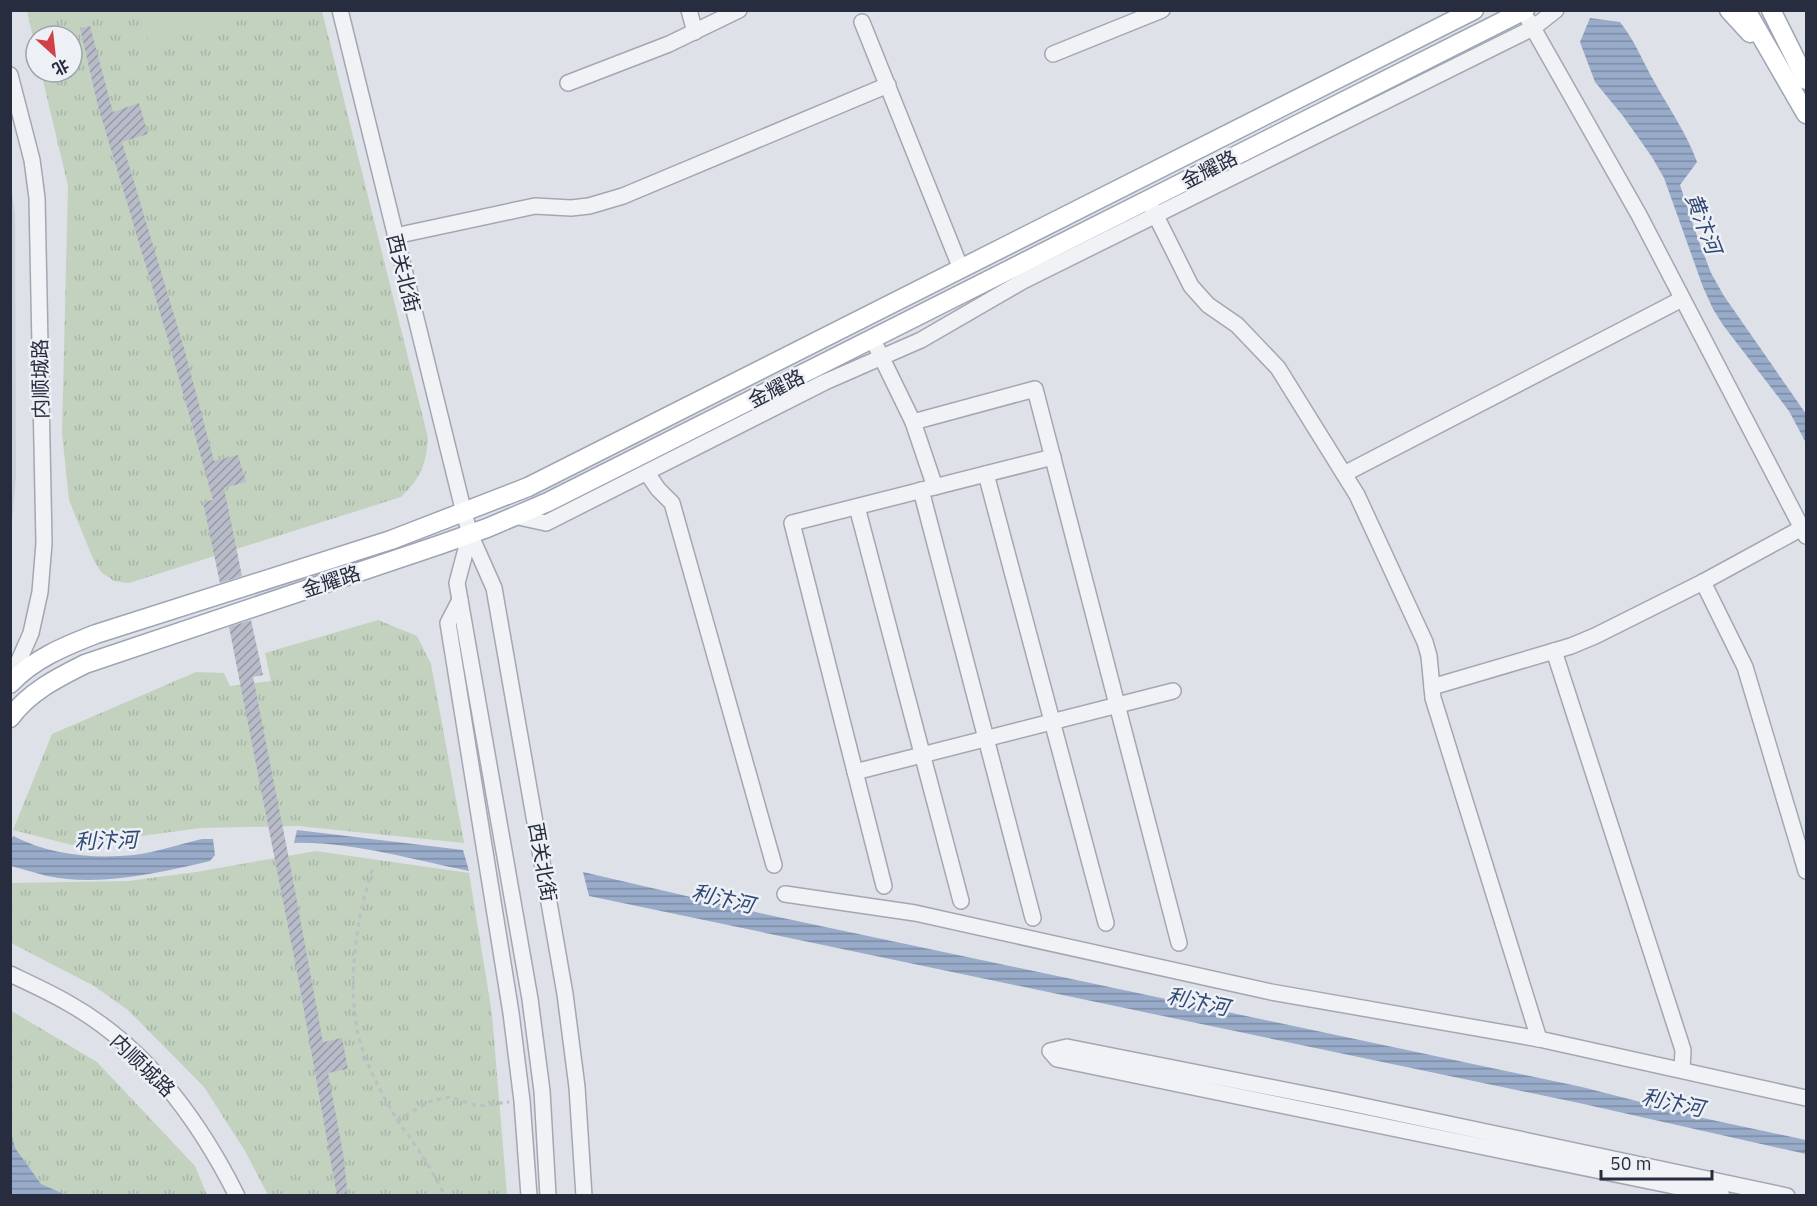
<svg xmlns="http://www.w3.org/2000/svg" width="1817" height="1206" viewBox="0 0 1817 1206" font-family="'IBM Plex Sans','Noto Sans SC',sans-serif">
  <defs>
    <pattern id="park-tufts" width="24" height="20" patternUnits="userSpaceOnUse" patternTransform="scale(1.5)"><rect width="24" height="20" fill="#c2d2bf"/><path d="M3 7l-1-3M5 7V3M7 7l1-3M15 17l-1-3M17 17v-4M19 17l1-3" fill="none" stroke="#a7b5a5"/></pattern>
    <pattern id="water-rules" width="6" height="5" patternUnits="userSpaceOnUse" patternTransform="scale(1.5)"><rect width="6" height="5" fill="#98abc9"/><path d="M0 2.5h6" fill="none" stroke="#7c8ca5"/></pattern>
    <pattern id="building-hatch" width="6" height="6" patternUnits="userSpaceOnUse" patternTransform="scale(1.5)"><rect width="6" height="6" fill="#b8bcc8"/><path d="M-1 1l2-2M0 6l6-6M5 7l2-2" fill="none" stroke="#9699a4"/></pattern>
  </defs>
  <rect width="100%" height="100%" fill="#dee1e8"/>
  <!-- built -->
  <path fill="#ccd0da" d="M11 185 15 215 16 476 11 534Z"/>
  <!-- park -->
  <g fill="url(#park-tufts)">
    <path d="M27 11H322L428 438C426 465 421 478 401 497L129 583 114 581 102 573 94 561 69 500 62 433 68 186 41 72H72V36H36V50Z"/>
    <path d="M378 620 417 636 431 664 464 843 298 826 201 828 72 845 13 830 52 734 196 672 224 673 230 686 271 681 265 653Z"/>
    <path d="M316 851 469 873 492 1014 507 1195H268L245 1151 204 1087 128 1010 94 986 11 943 10 883 128 881 196 872Z"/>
    <path d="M10 1010 97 1062 195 1166 207 1195H11Z"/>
  </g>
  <!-- pitch -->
  <path fill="#c2d2bf" d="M140 11V10L274 11 149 45Z"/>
  <!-- water -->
  <g fill="url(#water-rules)">
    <path d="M1590 18 1620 22C1635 41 1643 62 1655 83 1670 110 1686 132 1697 162L1680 185 1698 239 1711 273 1724 296 1806 414V443L1789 411 1723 325 1713 309 1703 287 1664 178 1652 157 1623 116 1595 82 1580 42Z"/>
    <path d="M297 830 463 850 469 871C414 860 349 841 294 843Z"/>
    <path d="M13 836C51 855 92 859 134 855 157 852 180 844 202 839H213L215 855 210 861C158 873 100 887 47 876 35 873 23 869 11 866V842Z"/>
    <path d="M583 872 764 914 1582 1087 1703 1118 1806 1140V1154L1579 1103 589 896Z"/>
    <path d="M11 1132 15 1148 41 1184 66 1195H12Z"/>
  </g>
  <!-- building -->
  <g fill="url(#building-hatch)">
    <path d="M90 26 113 112 139 103 148 134 122 142 184 348 214 461 238 455 246 482 224 488 242 576 220 583 203 502 213 500 169 343 98 106 80 28Z"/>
    <path d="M251 620 263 675 253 677 290 864 323 1042 342 1038 348 1069 328 1073 343 1153 348 1196H337L298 977 229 627Z"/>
  </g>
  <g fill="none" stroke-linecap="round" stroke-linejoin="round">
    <!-- minor casing -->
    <g stroke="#a3a7b2" stroke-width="18">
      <g id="minor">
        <path d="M340 10 464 513 470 534 494 588 565 994 577 1087 584 1196"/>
        <path d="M689 10 695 32"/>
        <path d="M1529 21 1639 215 1806 536"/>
        <path d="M862 22 961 269"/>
        <path d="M1053 54 1162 10"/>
        <path d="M10 75 32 160 37 198 44 543 40 592 31 633 10 681"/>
        <path d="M568 83 669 44 739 10"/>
        <path d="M1152 208 1191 286 1208 305 1237 325 1278 368 1357 495 1425 642 1429 656 1433 698 1539 1039"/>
        <path d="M395 236 535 206 571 208 589 206 623 196 888 85"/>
        <path d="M877 348 913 422 1035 389 1179 943"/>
        <path d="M913 422 935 487"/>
        <path d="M647 473 658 489 672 503 774 865"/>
        <path d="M986 474 1106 923"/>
        <path d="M1344 474 1682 299"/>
        <path d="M921 490 1033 918"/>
        <path d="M857 507 961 901"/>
        <path d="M514 516 546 523 825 382 921 340 1023 281 1533 28 1556 10"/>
        <path d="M470 534 457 583 530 999 542 1091 548 1196"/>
        <path d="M1703 582 1745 667 1806 871"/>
        <path d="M460 600 448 623 511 1013 522 1101 529 1196"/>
        <path d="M1554 651 1683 1050 1682 1070"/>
        <path d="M1432 687 1571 646 1595 636 1703 582 1802 528"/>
        <path d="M855 772 1173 691"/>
        <path d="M884 886 792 523 1053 457"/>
        <path d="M785 894 915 913 1271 992 1539 1039 1806 1098"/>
        <path d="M10 974C29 983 49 992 68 1003 145 1046 198 1118 237 1196"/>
        <path d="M1722 1196 1057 1059 1050 1051 1067 1047 1340 1101 1787 1196"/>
      </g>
    </g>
    <!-- major casing -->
    <g stroke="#9da4b4" stroke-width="21">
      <g id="major">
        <path d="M1729 10 1750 33"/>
        <path d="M1746 10 1806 114"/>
        <path d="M1771 10 1806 80"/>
        <path d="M10 684C33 659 65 646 96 634L391 540 528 487 1474 10"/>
        <path d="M10 718C29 692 57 678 85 664L439 545 487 528 548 502 1525 10"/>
      </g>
    </g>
    <!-- path -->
    <g stroke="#bcbfc6" stroke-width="3" stroke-dasharray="4.5 4.5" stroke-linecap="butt">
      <path d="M372 870C356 922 347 980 358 1034 365 1064 381 1092 396 1118 402 1128 410 1137 417 1148 428 1163 436 1179 445 1196"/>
      <path d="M397 1120 431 1101 450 1097 478 1106 509 1102"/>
    </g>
    <!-- minor -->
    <use href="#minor" stroke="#f1f2f6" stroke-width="15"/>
    <!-- major -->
    <use href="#major" stroke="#fff" stroke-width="18"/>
  </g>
  <g text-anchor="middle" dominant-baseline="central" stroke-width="5" stroke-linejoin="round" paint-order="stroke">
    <!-- street labels -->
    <g font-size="20" fill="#272d3f" stroke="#edf0f5">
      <text transform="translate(1209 169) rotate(-27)">金耀路</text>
      <text transform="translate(404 273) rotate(76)">西关北街</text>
      <text transform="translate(40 379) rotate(-91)">内顺城路</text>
      <text transform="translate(776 388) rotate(-27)">金耀路</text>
      <text transform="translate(331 581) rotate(-18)">金耀路</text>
      <text transform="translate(543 862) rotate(80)">西关北街</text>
      <text transform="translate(143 1065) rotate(44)">内顺城路</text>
    </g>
    <!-- water labels -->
    <g font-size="21" font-style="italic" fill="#304874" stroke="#edf0f5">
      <text transform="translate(1704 223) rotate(69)">黄汴河</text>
      <text transform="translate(106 840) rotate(-2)">利汴河</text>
      <text transform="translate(723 898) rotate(13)">利汴河</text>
      <text transform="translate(1198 1001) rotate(12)">利汴河</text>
      <text transform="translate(1673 1102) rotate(12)">利汴河</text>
    </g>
  </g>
  <!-- border -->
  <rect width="1817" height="1206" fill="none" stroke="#272d3f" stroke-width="24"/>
  <!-- north arrow -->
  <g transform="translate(54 54) rotate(153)"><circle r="28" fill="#edf0f5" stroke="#9ea2ac" stroke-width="1.5"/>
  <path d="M0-4.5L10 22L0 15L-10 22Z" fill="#d13f48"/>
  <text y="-9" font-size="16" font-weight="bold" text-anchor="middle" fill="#272d3f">北</text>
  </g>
  <!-- scale -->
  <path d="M1601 1170v9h111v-9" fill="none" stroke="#272d3f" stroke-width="3"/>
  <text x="1610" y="1170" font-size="18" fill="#272d3f" stroke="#edf0f5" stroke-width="4.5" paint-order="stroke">50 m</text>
</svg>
